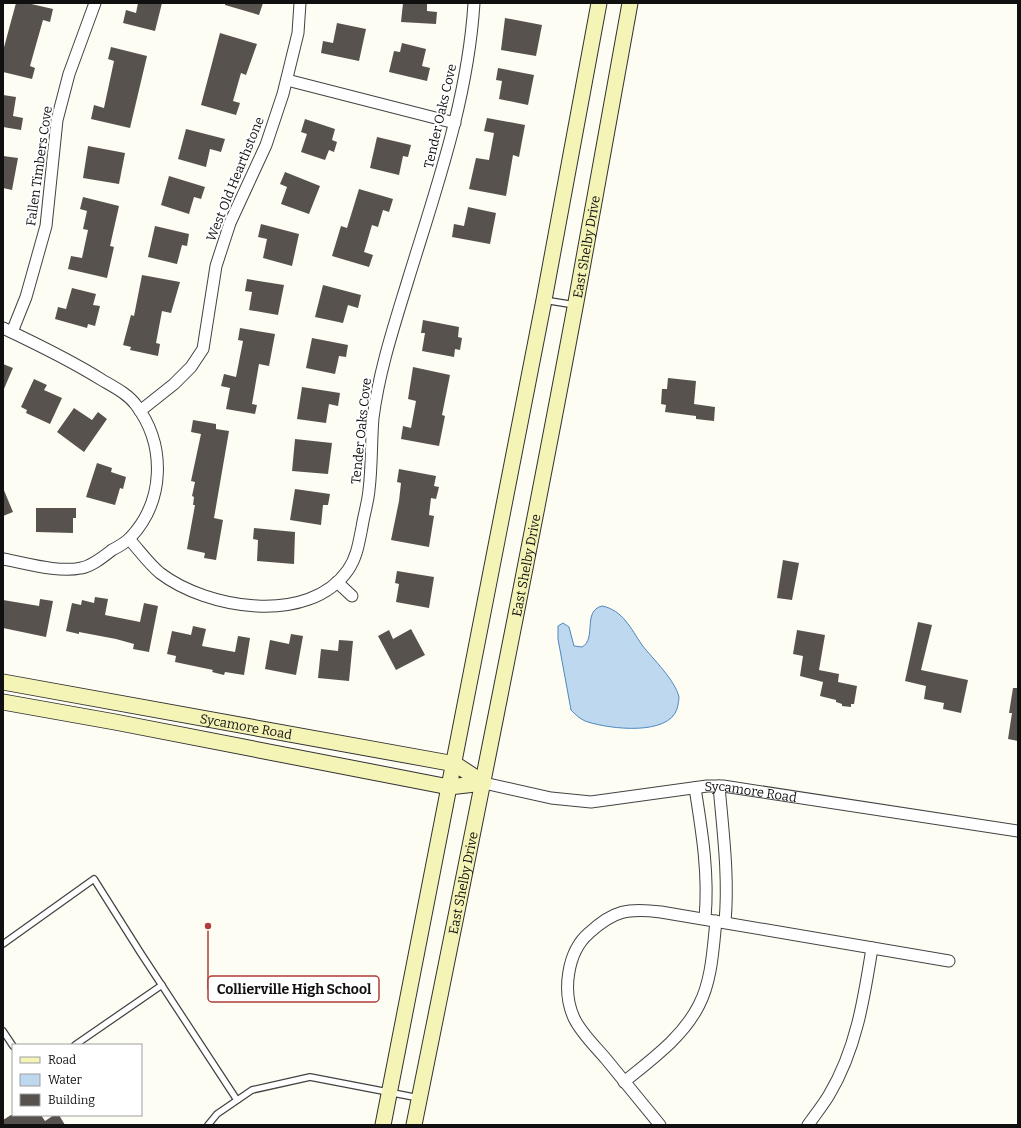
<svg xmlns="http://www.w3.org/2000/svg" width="1021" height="1128" viewBox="0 0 1021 1128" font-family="Bitter,serif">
  <rect width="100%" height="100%" fill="#fefdf4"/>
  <!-- water -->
  <path fill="#bed8ef" stroke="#4e87bd" d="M602 606C623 610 631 629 642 645 653 659 675 680 679 697 679 700 678 705 677 709 668 736 610 729 588 722 581 720 576 715 571 710L558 639V626L563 623 569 627 574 646 582 647C597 639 582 611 602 606Z"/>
  <!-- building -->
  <g fill="#57524d">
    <path d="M16 3H27L53 9 50 22 43 20 30 66 35 68 32 79 3 72V51Z"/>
    <path d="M138 3H162L155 31 123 23 126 10 136 13Z"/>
    <path d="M225 3H263L259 15 225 5Z"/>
    <path d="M403 3H427V11L437 12 436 24 401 22Z"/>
    <path d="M505 18 542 25 536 56 501 50Z"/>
    <path d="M337 23 366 29 359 61 321 53 323 41 333 43Z"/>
    <path d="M220 33 257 44 246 75 241 73 233 101 240 103 236 115 201 105Z"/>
    <path d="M402 43 426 49 422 66 430 68 427 81 389 72 394 51 400 52Z"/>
    <path d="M111 47 147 56 130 128 91 119 94 105 104 108 114 61 108 59Z"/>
    <path d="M498 68 534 75 528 105 499 99 502 81 496 80Z"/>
    <path d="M3 95 16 97 13 116 23 118 21 130 3 127Z"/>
    <path d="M487 118 525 125 519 157 513 155 506 196 469 189 476 158 489 160 494 133 484 131Z"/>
    <path d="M305 119 335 129 332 140 337 142 334 152 329 150 325 160 301 152 307 134 301 132Z"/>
    <path d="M186 129 225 139 221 152 210 149 206 167 178 159Z"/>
    <path d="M377 137 411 145 408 157 403 156 399 175 370 168Z"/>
    <path d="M88 146 125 153 119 184 83 178Z"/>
    <path d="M3 156 18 158 12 190 3 188Z"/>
    <path d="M285 172 320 186 309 214 281 204 287 187 280 184Z"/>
    <path d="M169 176 205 187 201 199 194 197 189 214 161 205Z"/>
    <path d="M359 189 393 199 389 212 383 210 378 227 372 225 364 252 373 255 369 267 332 256 341 226 347 228Z"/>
    <path d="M83 197 119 206 110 246 114 247 107 278 68 269 71 256 82 258 88 230 83 229 87 211 80 209Z"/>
    <path d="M468 207 496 213 490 244 452 237 454 224 464 226Z"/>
    <path d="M261 224 299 234 292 266 263 258 267 239 258 237Z"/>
    <path d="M155 226 189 234 187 246 182 245 177 264 148 257Z"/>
    <path d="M142 275 180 282 171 313 162 311 156 343 160 344 158 356 130 350 131 347 123 345 131 315 134 316Z"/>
    <path d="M247 279 284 285 278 315 249 310 252 292 245 291Z"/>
    <path d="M323 285 361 295 358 308 348 305 343 323 315 317Z"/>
    <path d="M72 288 96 294 93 305 100 306 95 326 88 324 87 328 55 319 58 307 66 309Z"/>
    <path d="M423 320 459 327 458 337 462 338 460 350 455 349 454 357 422 351 425 333H421Z"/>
    <path d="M240 328 275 334 269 366 259 364 252 404 257 405 255 414 226 409 230 388 221 386 224 374 236 377 243 341 238 340Z"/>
    <path d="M312 338 348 345 346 357 339 356 335 374 306 368Z"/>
    <path d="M3 364 13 368 3 391Z"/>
    <path d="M413 367 450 375 442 415 445 416 439 446 401 439 403 426 411 428 416 401 408 399Z"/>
    <path d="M668 378 696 381 694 404 715 407 714 421 696 419V416L665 412 666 405 661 404 662 389H667Z"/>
    <path d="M34 379 47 385 44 390 62 398 50 424 26 413 27 410 21 407Z"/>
    <path d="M302 387 340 393 338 406 329 404 326 423 297 419Z"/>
    <path d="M74 408 92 420 98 412 107 419 84 452 57 432Z"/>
    <path d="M193 420 216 424V429L229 431 214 518 223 520 216 560 204 558 205 553 187 549 195 505H193L194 497 192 496 195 482 191 481 201 434 191 432Z"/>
    <path d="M295 439 332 443 328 474 292 471Z"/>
    <path d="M97 463 112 468 111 472 126 477 123 489 120 488 115 505 86 497Z"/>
    <path d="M399 469 436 476 434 486 439 487 436 499 431 498 429 515 434 516 429 547 391 540 399 501 401 483 397 482Z"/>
    <path d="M3 488 13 512 3 516Z"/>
    <path d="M295 489 330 494 328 505H323L321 525 290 520Z"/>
    <path d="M36 508H76V518H73V533L36 532Z"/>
    <path d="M254 528 295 532 294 564 257 561 258 540 253 539Z"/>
    <path d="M783 560 799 563 792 600 777 598Z"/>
    <path d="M397 571 434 577 429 608 396 602 399 584 395 583Z"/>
    <path d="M95 597 108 599 105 615 140 622 144 603 158 606 149 652 133 649 134 644 116 639 79 632V634L66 631 72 603 81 605 82 600 94 603Z"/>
    <path d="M40 599 53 601 46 637 3 628V600L39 606Z"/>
    <path d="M918 622 932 625 921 670 968 680 961 713 943 709 944 703 924 699 926 686 905 681Z"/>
    <path d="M193 626 206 629 202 646 235 652 238 636 250 638 244 675 225 672 224 675 212 672 213 670 175 662 176 656 167 654 172 631 191 635Z"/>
    <path d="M411 629 425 655 396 670 378 636 389 630 393 639Z"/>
    <path d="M797 630 825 635 819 670 839 674 838 682 857 686 854 704H851V707L842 706V704L836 702V700L820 696 823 682 800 676 803 656 793 654Z"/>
    <path d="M291 634 303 636 296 675 265 669 270 640 289 644Z"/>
    <path d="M339 640 353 641 349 681 318 678 321 649 338 651Z"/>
    <path d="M1013 688H1018V741L1008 739 1012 713H1009Z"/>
    <path d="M11 1115H41L45 1121 54 1115H59L65 1125H3V1120Z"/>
  </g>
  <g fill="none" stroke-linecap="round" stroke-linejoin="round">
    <!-- lane casing -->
    <g stroke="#434343" stroke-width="8">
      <g id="lane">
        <path d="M544 300 575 305"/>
        <path d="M3 944 94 879 140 952 237 1100"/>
        <path d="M3 1031 13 1046"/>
        <path d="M75 1045 162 985"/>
        <path d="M208 1125 217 1114 252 1090 310 1077 419 1098"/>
      </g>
    </g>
    <!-- street casing -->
    <g stroke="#434343" stroke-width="13">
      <g id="street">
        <path d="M287 80 455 123"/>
        <path d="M3 328C37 344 70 360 102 380 114 387 128 394 136 405 166 445 165 501 130 538 125 543 118 547 112 550 103 557 92 566 81 568 58 573 26 563 3 559"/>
        <path d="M12 332 26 297 46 226 57 120 69 74 95 3"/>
        <path d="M140 411 174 384 191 367 203 349 216 266 230 223 266 145 283 94 298 33 300 3"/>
        <path d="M129 539C139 550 149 564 160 573 207 609 309 626 348 570 357 557 359 542 362 527 364 514 368 502 369 490 372 466 371 442 373 418 379 371 394 326 408 280 436 189 468 99 474 3"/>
        <path d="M337 582 352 596"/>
        <path id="s1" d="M484 783 551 798 591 802 707 786H723L1018 831"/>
        <path d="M719 786C723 832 729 877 725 922"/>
        <path d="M695 788C702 832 709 874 705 918"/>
        <path d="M624 1082C652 1059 683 1037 699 1005 712 980 713 948 716 921"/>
        <path d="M660 1125C642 1103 624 1081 606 1059 595 1046 581 1033 574 1018 562 992 567 952 589 933 614 910 628 908 661 912L949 961"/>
        <path d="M808 1125C815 1115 823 1105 829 1095 856 1050 864 999 872 948"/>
      </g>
    </g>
    <!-- secondary casing -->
    <g stroke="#323232" stroke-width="17">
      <g id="secondary">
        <path id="s2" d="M3 682 455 764 484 783"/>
        <path d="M3 702 115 722 449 787 484 783"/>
        <path d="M383 1125 544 300 599 3"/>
        <path id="s3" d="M414 1125C469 851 525 577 576 302 594 203 611 103 630 3"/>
      </g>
    </g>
    <!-- lane -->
    <use href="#lane" stroke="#fff" stroke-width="5.5"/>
    <!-- street -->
    <use href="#street" stroke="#fff" stroke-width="11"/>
    <!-- secondary -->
    <use href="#secondary" stroke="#f5f4b7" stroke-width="15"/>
  </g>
  <g text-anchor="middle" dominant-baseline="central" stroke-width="4" stroke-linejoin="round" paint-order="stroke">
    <!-- street labels -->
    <g font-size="13" fill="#101010" stroke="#fff">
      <text transform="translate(440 116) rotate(-77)">Tender Oaks Cove</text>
      <text transform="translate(39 166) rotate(-82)">Fallen Timbers Cove</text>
      <text transform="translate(235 179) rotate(-68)">West Old Hearthstone</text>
      <text stroke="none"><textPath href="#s3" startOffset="895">East Shelby Drive</textPath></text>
      <text transform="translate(361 431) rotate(-84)">Tender Oaks Cove</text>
      <text stroke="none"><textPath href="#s3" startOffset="571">East Shelby Drive</textPath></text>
      <text stroke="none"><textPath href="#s2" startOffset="247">Sycamore Road</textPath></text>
      <text stroke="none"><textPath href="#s1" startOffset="270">Sycamore Road</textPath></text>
      <text stroke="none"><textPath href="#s3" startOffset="247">East Shelby Drive</textPath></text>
    </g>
  </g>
  <!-- callouts -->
  <path fill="none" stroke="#b03d38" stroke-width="1.5" d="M208 926L208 989"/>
  <circle fill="#b03d38" stroke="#fff" stroke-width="1.5" cx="208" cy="926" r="4"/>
  <rect fill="#fff" stroke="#b03d38" stroke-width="1.5" x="208" y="976" width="171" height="26" rx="4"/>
  <g font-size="14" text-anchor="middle" font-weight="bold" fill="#101010">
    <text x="294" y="994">Collierville High School</text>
  </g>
  <!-- border -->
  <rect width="1021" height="1128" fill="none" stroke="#101010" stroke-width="8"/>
  <!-- legend -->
  <rect x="12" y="1044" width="130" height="72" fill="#ffffff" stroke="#9f9f9f"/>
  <rect x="20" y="1057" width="20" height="6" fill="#f5f4b7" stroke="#9f9f9f"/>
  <text x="48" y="1064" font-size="12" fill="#101010">Road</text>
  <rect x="20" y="1074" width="20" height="12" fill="#bed8ef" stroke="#9f9f9f"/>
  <text x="48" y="1084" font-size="12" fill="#101010">Water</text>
  <rect x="20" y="1094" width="20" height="12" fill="#57524d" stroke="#9f9f9f"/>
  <text x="48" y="1104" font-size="12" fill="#101010">Building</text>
</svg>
